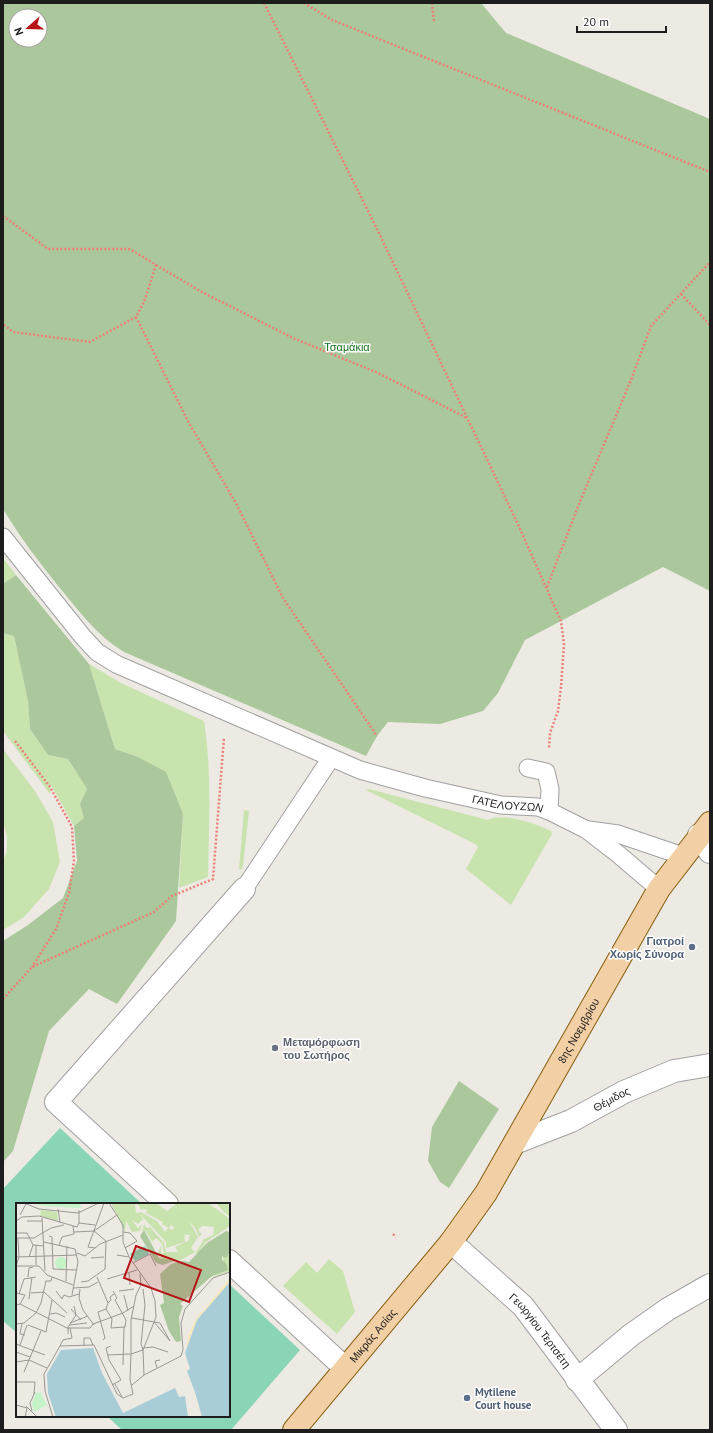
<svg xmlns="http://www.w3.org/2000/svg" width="713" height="1433" font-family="'PT Sans',sans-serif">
<rect width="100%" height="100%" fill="#edeae4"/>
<!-- grass -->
<path fill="#c9e3ae" d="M 3,558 L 16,575 L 3,584 Z
M 3,633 L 14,636 L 28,701 L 30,729 L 48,755 L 68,759 L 87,789 L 80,804 L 84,818 L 74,826 L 51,785 L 50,794 L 3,731 Z
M 89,664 L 121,683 L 204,721 C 212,773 209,824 208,877 L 179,888 L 183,814 L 136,756 L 115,749 Z
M 3,749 L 35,791 L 53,822 L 60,862 L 49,889 L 24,917 L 3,930 L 3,861 L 7,851 L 7,836 L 3,822 Z
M 369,789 L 488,820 C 503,812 537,824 551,831 L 552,834 L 511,905 L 466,869 L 478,847 L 475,844 L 366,790 Z
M 244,810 L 249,811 L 243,866 L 241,870 L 239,869 Z
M 329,1259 L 343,1271 L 355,1312 L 337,1334 L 283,1286 L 306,1262 L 317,1273 Z"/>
<!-- forest -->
<path fill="#aac89c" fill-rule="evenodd" d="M 3,3 L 481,3 L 506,33 L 710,119 L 710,591 L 663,567 L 525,640 L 498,693 L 483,711 L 440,724 L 388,722 L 377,736 L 366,756 L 124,652 C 97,636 79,611 59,587 C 39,562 20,537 3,509 ZM 16,16 L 40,16 L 40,40 L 16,40 Z
M 16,575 L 89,664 L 115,749 L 136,756 L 166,772 L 183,814 L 176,921 L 117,1004 L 89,989 L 49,1031 L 13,1151 L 3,1162 L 3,941 L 28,925 L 63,898 L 77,861 L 74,826 L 84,818 L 80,804 L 87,789 L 68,759 L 48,755 L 30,729 L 28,701 L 14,636 L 3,633 L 3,584 Z
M 459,1081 L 499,1109 L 449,1188 L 440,1182 L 428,1161 L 432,1127 Z"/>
<!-- pitch -->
<path fill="#89d5b6" d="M 60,1128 L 142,1204 L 17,1204 L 17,1333 L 3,1321 L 3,1189 Z
M 229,1284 L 300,1350 L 231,1430 L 122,1430 L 107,1416 L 229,1416 Z"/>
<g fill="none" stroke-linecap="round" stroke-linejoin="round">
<!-- lane casing -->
<g stroke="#a1a1a1" stroke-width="19">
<g id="lane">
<path id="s1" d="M 3,537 L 83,637 L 97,652 L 116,664 L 360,770 L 425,788 L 501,805 L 538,807 L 549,811 L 587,830 L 618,854 L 659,889"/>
<path d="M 528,768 L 546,772 L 550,789 L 549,811"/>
<path d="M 589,830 L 618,834 L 683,856"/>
<path d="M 244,889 L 331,758"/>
</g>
</g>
<!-- street casing -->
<g stroke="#a1a1a1" stroke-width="24">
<g id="street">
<path d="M 699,835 L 710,852"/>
<path id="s2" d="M 517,1142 L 571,1121 L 624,1092 L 674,1071 L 710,1065"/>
<path d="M 167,1204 L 56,1102 L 244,889"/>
<path id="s3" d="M 451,1242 L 523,1306 L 616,1430"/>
<path d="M 229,1261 L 345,1368"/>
<path d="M 577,1380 L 631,1335 L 668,1309 L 710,1285"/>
</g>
</g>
<!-- primary casing -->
<g stroke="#875e0f" stroke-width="24">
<g id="primary">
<path id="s4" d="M 294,1430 L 451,1242 L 486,1193 L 659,889 L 710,823"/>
</g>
</g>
<!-- path -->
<path stroke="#eb8176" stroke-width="2.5" stroke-dasharray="2 2" stroke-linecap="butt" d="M 264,3 L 376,227 L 516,520 L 561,621 L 564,644 L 561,687 L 558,711 L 550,733 L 549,748
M 304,3 L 332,20 L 710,172
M 432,3 L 434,22
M 3,216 L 48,249 L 130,249 L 156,265 L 144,302 L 136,317 L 90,342 L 13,332 L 3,324
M 156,265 L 200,291 L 295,339 L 376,372 L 467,418
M 681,294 L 710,325
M 136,317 L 189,423 L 237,505 L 283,598 L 377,736
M 547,587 L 579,504 L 631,380 L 651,326 L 710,262
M 15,741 L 50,787 L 72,827 L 74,861 L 69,893 L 56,929 L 32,967
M 3,999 L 32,967 L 154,912 L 172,896 L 213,879 L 224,737
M 393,1234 L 396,1237"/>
<!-- lane -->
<use href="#lane" stroke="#fff" stroke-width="17"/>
<!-- street -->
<use href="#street" stroke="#fff" stroke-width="22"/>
<!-- primary -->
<use href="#primary" stroke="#f2cfa4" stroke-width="22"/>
</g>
<!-- markers -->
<g fill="#5c6f8a" stroke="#fff" stroke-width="1.5">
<circle cx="692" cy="947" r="4"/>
<circle cx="467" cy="1398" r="4"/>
</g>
<circle fill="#6b7280" stroke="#fff" stroke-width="1.5" cx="275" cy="1048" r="4"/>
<g text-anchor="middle" stroke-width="3" stroke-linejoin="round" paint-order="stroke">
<!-- park labels -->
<g font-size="11" fill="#16701c" stroke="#fff">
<text x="347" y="351">Τσαμάκια</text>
</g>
<!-- street labels -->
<g font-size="11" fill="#1d1d1d" stroke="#fff">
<text dy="4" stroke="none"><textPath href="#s1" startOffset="589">ΓΑΤΕΛΟΥΖΩΝ</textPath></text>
<text dy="4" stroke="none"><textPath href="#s4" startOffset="492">8ης Νοεμβρίου</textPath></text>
<text dy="4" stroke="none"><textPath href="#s2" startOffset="104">Θέμιδος</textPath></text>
<text dy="4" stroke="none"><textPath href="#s3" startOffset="126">Γεωργίου Τερτσέτη</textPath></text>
<text dy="4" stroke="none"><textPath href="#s4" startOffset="123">Μικράς Ασίας</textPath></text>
</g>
<!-- service labels -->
<g font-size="11" font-weight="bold" fill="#4e5e75" stroke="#fff" text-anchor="end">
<text x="684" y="945">Γιατροί<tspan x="684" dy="13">Χωρίς Σύνορα</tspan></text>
<text x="475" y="1396" text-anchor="start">Mytilene<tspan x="475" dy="13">Court house</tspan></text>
</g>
<!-- worship labels -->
<g font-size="11" font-weight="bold" fill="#5b616d" stroke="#fff" text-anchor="start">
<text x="283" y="1046">Μεταμόρφωση<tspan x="283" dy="13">του Σωτήρος</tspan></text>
</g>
</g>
<!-- overview -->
<g transform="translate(16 1203)">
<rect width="214" height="214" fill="#edeae4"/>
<path d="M 95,0 L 115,0 L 115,2 L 119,0 L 120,10 L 125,9 L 141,18 L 149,29 L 152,25 L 170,33 L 168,34 L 169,39 L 150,45 L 150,39 L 123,10 L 127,16 L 122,21 L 116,17 L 122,25 L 126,21 L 124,28 L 116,29 L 110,18 L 109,29 ZM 140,0 L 151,8 L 157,3 L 168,9 L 158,3 L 160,0 L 192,0 L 214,16 L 214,23 L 190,39 L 182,50 L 179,51 L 188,36 L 197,32 L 198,24 L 186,23 L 182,27 L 186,31 L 183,34 L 179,25 L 173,18 L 182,34 L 175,45 L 179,49 L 165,57 L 148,58 L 142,50 L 145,42 L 145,50 L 148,50 L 146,41 L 140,35 L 136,39 L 129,27 L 126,28 L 128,21 L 131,25 L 134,24 L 148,40 L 150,49 L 162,49 L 159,44 L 172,38 L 174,32 L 163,31 L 157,28 L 158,24 L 155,22 L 153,25 L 146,21 L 147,19 L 130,10 L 131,7 L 129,6 L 125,7 L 122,1 ZM 200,0 L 212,0 L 214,14 L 207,8 ZM 25,7 L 41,9 L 42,18 L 24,13 ZM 214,49 L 214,68 L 194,75 L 205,69 L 208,59 L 206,53 Z" fill="#c9e3ae"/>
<path d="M 128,27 L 143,55 L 158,58 L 147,62 L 140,60 L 124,33 ZM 210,28 L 214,29 L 214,49 L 210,55 L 206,53 L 206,57 L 210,60 L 212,67 L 196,73 L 164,101 L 167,103 L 163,114 L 165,138 L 160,139 L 153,128 L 144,102 L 148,100 L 144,71 L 155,61 L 166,58 L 173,59 L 191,40 Z" fill="#aac89c"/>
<path d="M 214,75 L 212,81 L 181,117 L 174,134 L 172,148 L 170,148 L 173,131 L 180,116 Z" fill="#f7e9b7"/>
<path d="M 15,0 L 64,1 L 65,5 L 27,3 ZM39 60a6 6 0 1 1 12 0a6 6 0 1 1-12 0ZM 28,189 L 25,190 L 26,193 L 31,202 L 18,209 L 16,200 L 20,190 Z" fill="#c4f3c7"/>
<path d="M 129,43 L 133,51 L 119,58 L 114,51 Z" fill="#89d5b6"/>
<path d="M 214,79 L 214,214 L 185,214 L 171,168 L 174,166 L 169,150 L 181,117 ZM 77,145 L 86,170 L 107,210 L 159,185 L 163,194 L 169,193 L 172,214 L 40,214 L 32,190 L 31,171 L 45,147 Z" fill="#a8cdd7"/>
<path d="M 170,166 L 179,189 L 186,214 L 183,214 Z" fill="#edeae4"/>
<path fill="none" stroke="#a8cdd7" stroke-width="2" d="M 142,193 L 154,214M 154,213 L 167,194M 158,214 L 165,198M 162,214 L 166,196"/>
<path fill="none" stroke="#9a9894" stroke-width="1" d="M 8,0 L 23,6 L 62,10 L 83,0M 93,0 L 107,22 L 107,39 L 113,54 L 135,85 L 139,98 L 140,114 L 127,147 L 128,172 L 116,182M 42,6 L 44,20M 4,12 L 10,1M 26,15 L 29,68M 0,18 L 6,14 L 23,13 L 61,24 L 63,20 L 63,7M 11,18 L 26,18M 63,20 L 79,22M 58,29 L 78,28 L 101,12M 107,29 L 114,30 L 121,38 L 109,45M 0,30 L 11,30 L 17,42M 33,33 L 36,34 L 37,66 L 60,67M 0,35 L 18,35 L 35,25 L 48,22M 28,39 L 59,46 L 62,59 L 56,92M 20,42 L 20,62M 43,42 L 46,34 L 58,31 L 57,23M 79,45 L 72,44 L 88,0M 61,50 L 69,53 L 84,41 L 107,32M 101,52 L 113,54M 0,54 L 61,52M 13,54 L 17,42 L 28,43M 75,55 L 88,54M 117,60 L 134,51 L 140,63M 0,63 L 23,63 L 31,72 L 57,82M 0,63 L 3,54 L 2,35M 113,70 L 114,82M 12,74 L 13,65 L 17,64M 81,74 L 92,100 L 90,106 L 96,116 L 95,125 L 109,124 L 110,117 L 99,97 L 101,95 L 97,88M 91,76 L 121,67M 50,78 L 51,43M 65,79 L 72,78 L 89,66 L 90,38 L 78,28M 57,85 L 73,84 L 82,79M 64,86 L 63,95 L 67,107 L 78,122M 127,86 L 129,102 L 125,141 L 127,147M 40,88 L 46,96 L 48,92 L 53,94 L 63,91M 103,88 L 118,86M 0,90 L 9,92 L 4,101M 15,90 L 28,89 L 51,110M 3,91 L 8,76 L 20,74M 108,92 L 112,108M 13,96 L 16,74M 92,100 L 95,97 L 94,94 L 98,91M 0,102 L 4,101 L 51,125 L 74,125 L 77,121 L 107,110 L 118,103M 55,106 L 65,117M 34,111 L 40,110 L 49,114M 116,115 L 144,120 L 154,138 L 138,119M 6,120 L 4,131 L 9,132M 54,120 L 72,113M 0,121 L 8,120 L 20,110 L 25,100 L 30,78 L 35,78 L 36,74M 12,122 L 30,129 L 36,97M 53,122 L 71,120M 52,131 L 52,124 L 60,112 L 58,103M 87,137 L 89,135 L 82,109 L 90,106M 0,141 L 29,152M 4,142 L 11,122M 44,143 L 47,137 L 56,135 L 54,125M 68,143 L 68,135 L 74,135 L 77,142M 95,143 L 90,145 L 93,157 L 105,177 L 96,182M 127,145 L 137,144 L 152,149M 0,149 L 14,154M 92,152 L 115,151 L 115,117 L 120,92 L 125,82 L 124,71M 0,159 L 13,157 L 31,165M 107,162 L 108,124M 141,165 L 139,158 L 144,157M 8,169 L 25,128M 128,172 L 165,153 L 167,147 L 165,120 L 169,106 L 197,75 L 214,69M 0,179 L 19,179 L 18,191M 99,181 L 106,194M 0,202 L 11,205 L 9,214M 10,203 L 21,214M 16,208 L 14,200 L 19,189M 37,214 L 29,188 L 28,171 L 44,143 L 78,142 L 101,191 L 107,195 L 117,191 L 114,176 L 115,151 L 127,147"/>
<path fill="#b61416" fill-opacity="0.15" stroke="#b61416" stroke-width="2" d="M 120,43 L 185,67 L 173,99 L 108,75 Z"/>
<rect width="214" height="214" fill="none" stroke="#1d1d1d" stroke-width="2"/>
</g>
<!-- border -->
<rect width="713" height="1433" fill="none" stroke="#1d1d1d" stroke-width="8"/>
<!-- north arrow -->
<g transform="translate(28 28) rotate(250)"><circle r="19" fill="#ffffff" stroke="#a5a5a5"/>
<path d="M0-3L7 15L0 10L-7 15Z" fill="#b61416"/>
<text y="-6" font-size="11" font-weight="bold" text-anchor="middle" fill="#1d1d1d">N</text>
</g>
<!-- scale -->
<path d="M577 26v6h89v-6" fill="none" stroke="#1d1d1d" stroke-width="2"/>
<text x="583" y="26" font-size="12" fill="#1d1d1d" stroke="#ffffff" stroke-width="3" paint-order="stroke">20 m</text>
</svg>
